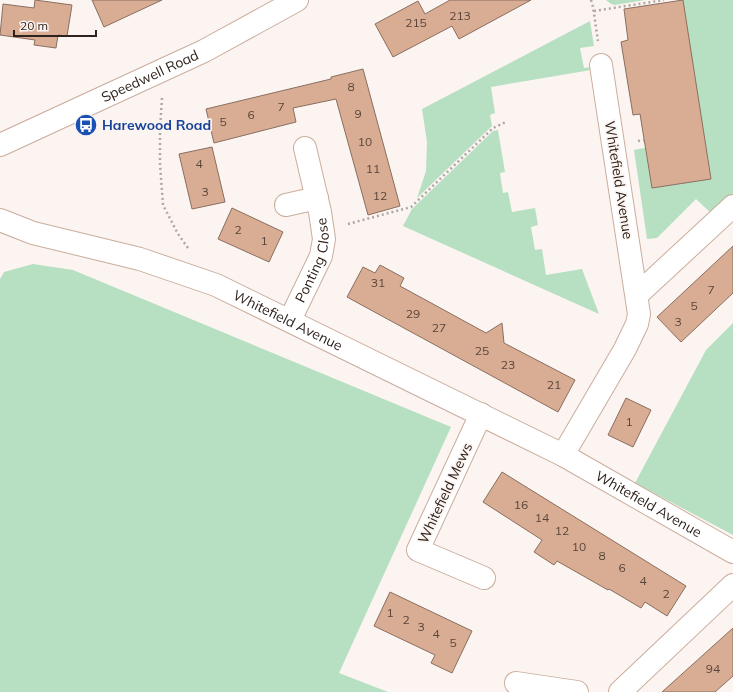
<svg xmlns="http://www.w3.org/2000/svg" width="733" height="692" font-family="Mulish,sans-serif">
<rect width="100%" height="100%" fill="#fbf4f1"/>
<!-- green -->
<path fill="#b7e0c2" d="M 606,0 L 645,0 L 615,5 L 611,4 Z
M 683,0 L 733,0 L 733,196 L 713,215 L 696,199 L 657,238 L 647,239 L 634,150 L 645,148 L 652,188 L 711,179 Z
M 590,21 L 594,46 L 580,48 L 584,68 L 598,66 L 591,70 L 491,87 L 495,113 L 490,115 L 492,126 L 417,198 L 426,171 L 427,142 L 422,109 Z
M 498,130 L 505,172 L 500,173 L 503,193 L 508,192 L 512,212 L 535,208 L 538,225 L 531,227 L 535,250 L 542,249 L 546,275 L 582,269 L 599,314 L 403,226 L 412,209 L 493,131 Z
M 33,264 L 73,270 L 451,427 L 339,673 L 388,692 L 0,692 L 0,279 L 4,272 Z
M 733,323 L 733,535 L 635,483 L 706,350 Z"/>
<!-- building -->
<path fill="#d9ad94" stroke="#8a6e5f" d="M 35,0 L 72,5 L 67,36 L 58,35 L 56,48 L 34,45 L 35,40 L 0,35 L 3,4 L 34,8 Z
M 92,0 L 162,0 L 104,27 Z
M 450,0 L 531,0 L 459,39 L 452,26 L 393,57 L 375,24 L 418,1 L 425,14 Z
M 683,0 L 711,179 L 652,188 L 640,114 L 633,115 L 621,42 L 628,40 L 624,9 Z
M 363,69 L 400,206 L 368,215 L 336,99 L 293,108 L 296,122 L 214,143 L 206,109 L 331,79 L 331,77 Z
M 212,147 L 225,202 L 192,209 L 179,154 Z
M 232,208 L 283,232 L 269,262 L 218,239 Z
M 733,246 L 733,293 L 681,342 L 657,317 Z
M 380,265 L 404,278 L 400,286 L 486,333 L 502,323 L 504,343 L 575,380 L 558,412 L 347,297 L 363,267 L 375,273 Z
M 626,398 L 651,410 L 633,447 L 608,435 Z
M 502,472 L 686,586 L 667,616 L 645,602 L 641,608 L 609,589 L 608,590 L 557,561 L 554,565 L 534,552 L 542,540 L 483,502 Z
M 390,592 L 472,631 L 452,673 L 431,663 L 435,655 L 374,626 Z
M 733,628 L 733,676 L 715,692 L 662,692 Z"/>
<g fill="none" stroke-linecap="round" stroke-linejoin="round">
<!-- minor casing -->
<g stroke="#cbad9c" stroke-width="24">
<g id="minor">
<path d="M 286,205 L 317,198"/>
<path id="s1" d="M 0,220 L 33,233 L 140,259 L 216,285 L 563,455 L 733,552"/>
<path d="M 637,295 L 733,206"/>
<path id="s2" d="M 290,320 L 321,256 L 324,239 L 320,212 L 305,148"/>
<path d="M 481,414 L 418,550 L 484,578"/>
<path d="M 563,455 L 625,349 L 637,324 L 639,314 L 601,65"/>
<path d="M 516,683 L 577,692"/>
<path d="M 620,692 L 733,585"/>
</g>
</g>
<!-- tertiary casing -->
<g stroke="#cbad9c" stroke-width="24">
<g id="tertiary">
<path id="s3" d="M 0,145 L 204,51 L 297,0"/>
</g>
</g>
<!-- path -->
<path stroke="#afa7a2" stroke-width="2.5" stroke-dasharray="2 3" stroke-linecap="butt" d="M 591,0 L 593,7 L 598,41
M 594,11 L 664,0
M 162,98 L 160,129 L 160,164 L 163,205 L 178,234 L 188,248
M 638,141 L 644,140
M 348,224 L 411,207 L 493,128 L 506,122"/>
<!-- minor -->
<use href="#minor" stroke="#fff" stroke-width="22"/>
<!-- tertiary -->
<use href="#tertiary" stroke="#fff" stroke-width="22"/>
</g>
<!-- icons -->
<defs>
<g id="bus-disc" transform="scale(1.15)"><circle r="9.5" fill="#1a4fb4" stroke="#fbf4f1"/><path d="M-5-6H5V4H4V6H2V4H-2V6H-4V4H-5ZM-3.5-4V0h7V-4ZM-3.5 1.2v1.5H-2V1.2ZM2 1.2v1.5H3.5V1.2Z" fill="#fff"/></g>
</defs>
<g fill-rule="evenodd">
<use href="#bus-disc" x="86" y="125"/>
</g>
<g text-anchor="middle" stroke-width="3.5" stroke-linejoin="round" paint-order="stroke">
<!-- number labels -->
<g font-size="12" fill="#59453a">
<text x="460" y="20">213</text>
<text x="416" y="27">215</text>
<text x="351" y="91">8</text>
<text x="281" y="111">7</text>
<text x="358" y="118">9</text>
<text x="251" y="119">6</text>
<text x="223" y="126">5</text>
<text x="365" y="146">10</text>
<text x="199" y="168">4</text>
<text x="373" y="173">11</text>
<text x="205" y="196">3</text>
<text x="380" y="200">12</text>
<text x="238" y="234">2</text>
<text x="264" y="245">1</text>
<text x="378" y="287">31</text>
<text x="711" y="294">7</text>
<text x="694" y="310">5</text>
<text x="413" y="318">29</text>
<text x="678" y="326">3</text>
<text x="439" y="332">27</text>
<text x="482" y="355">25</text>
<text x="508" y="369">23</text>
<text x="554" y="389">21</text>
<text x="629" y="426">1</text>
<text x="521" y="509">16</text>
<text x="542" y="522">14</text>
<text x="562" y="535">12</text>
<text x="579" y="551">10</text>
<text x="602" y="560">8</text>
<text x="622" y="572">6</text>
<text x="643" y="585">4</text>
<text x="666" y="598">2</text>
<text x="390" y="617">1</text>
<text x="406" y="624">2</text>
<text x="421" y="631">3</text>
<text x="436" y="638">4</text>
<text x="453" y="647">5</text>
<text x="713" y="673">94</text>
</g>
<!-- street labels -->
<g font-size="14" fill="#2e221c" stroke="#fbf4f1">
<text dy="5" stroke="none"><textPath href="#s3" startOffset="165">Speedwell Road</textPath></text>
<text transform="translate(619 180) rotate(81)" y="5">Whitefield Avenue</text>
<text dy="5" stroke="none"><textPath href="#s2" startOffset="65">Ponting Close</textPath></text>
<text dy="5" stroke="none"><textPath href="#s1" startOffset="306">Whitefield Avenue</textPath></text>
<text transform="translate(445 493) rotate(-65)" y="5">Whitefield Mews</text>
<text dy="5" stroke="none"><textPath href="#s1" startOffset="711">Whitefield Avenue</textPath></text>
</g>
<!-- transit labels -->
<g font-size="14" font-weight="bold" fill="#164399" stroke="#fbf4f1" text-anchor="start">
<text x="102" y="130">Harewood Road</text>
</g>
</g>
<!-- scale -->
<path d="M14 30v6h82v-6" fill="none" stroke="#2e221c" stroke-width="2"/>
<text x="20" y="30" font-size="12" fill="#2e221c" stroke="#fbf4f1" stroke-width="3" paint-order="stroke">20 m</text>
</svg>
